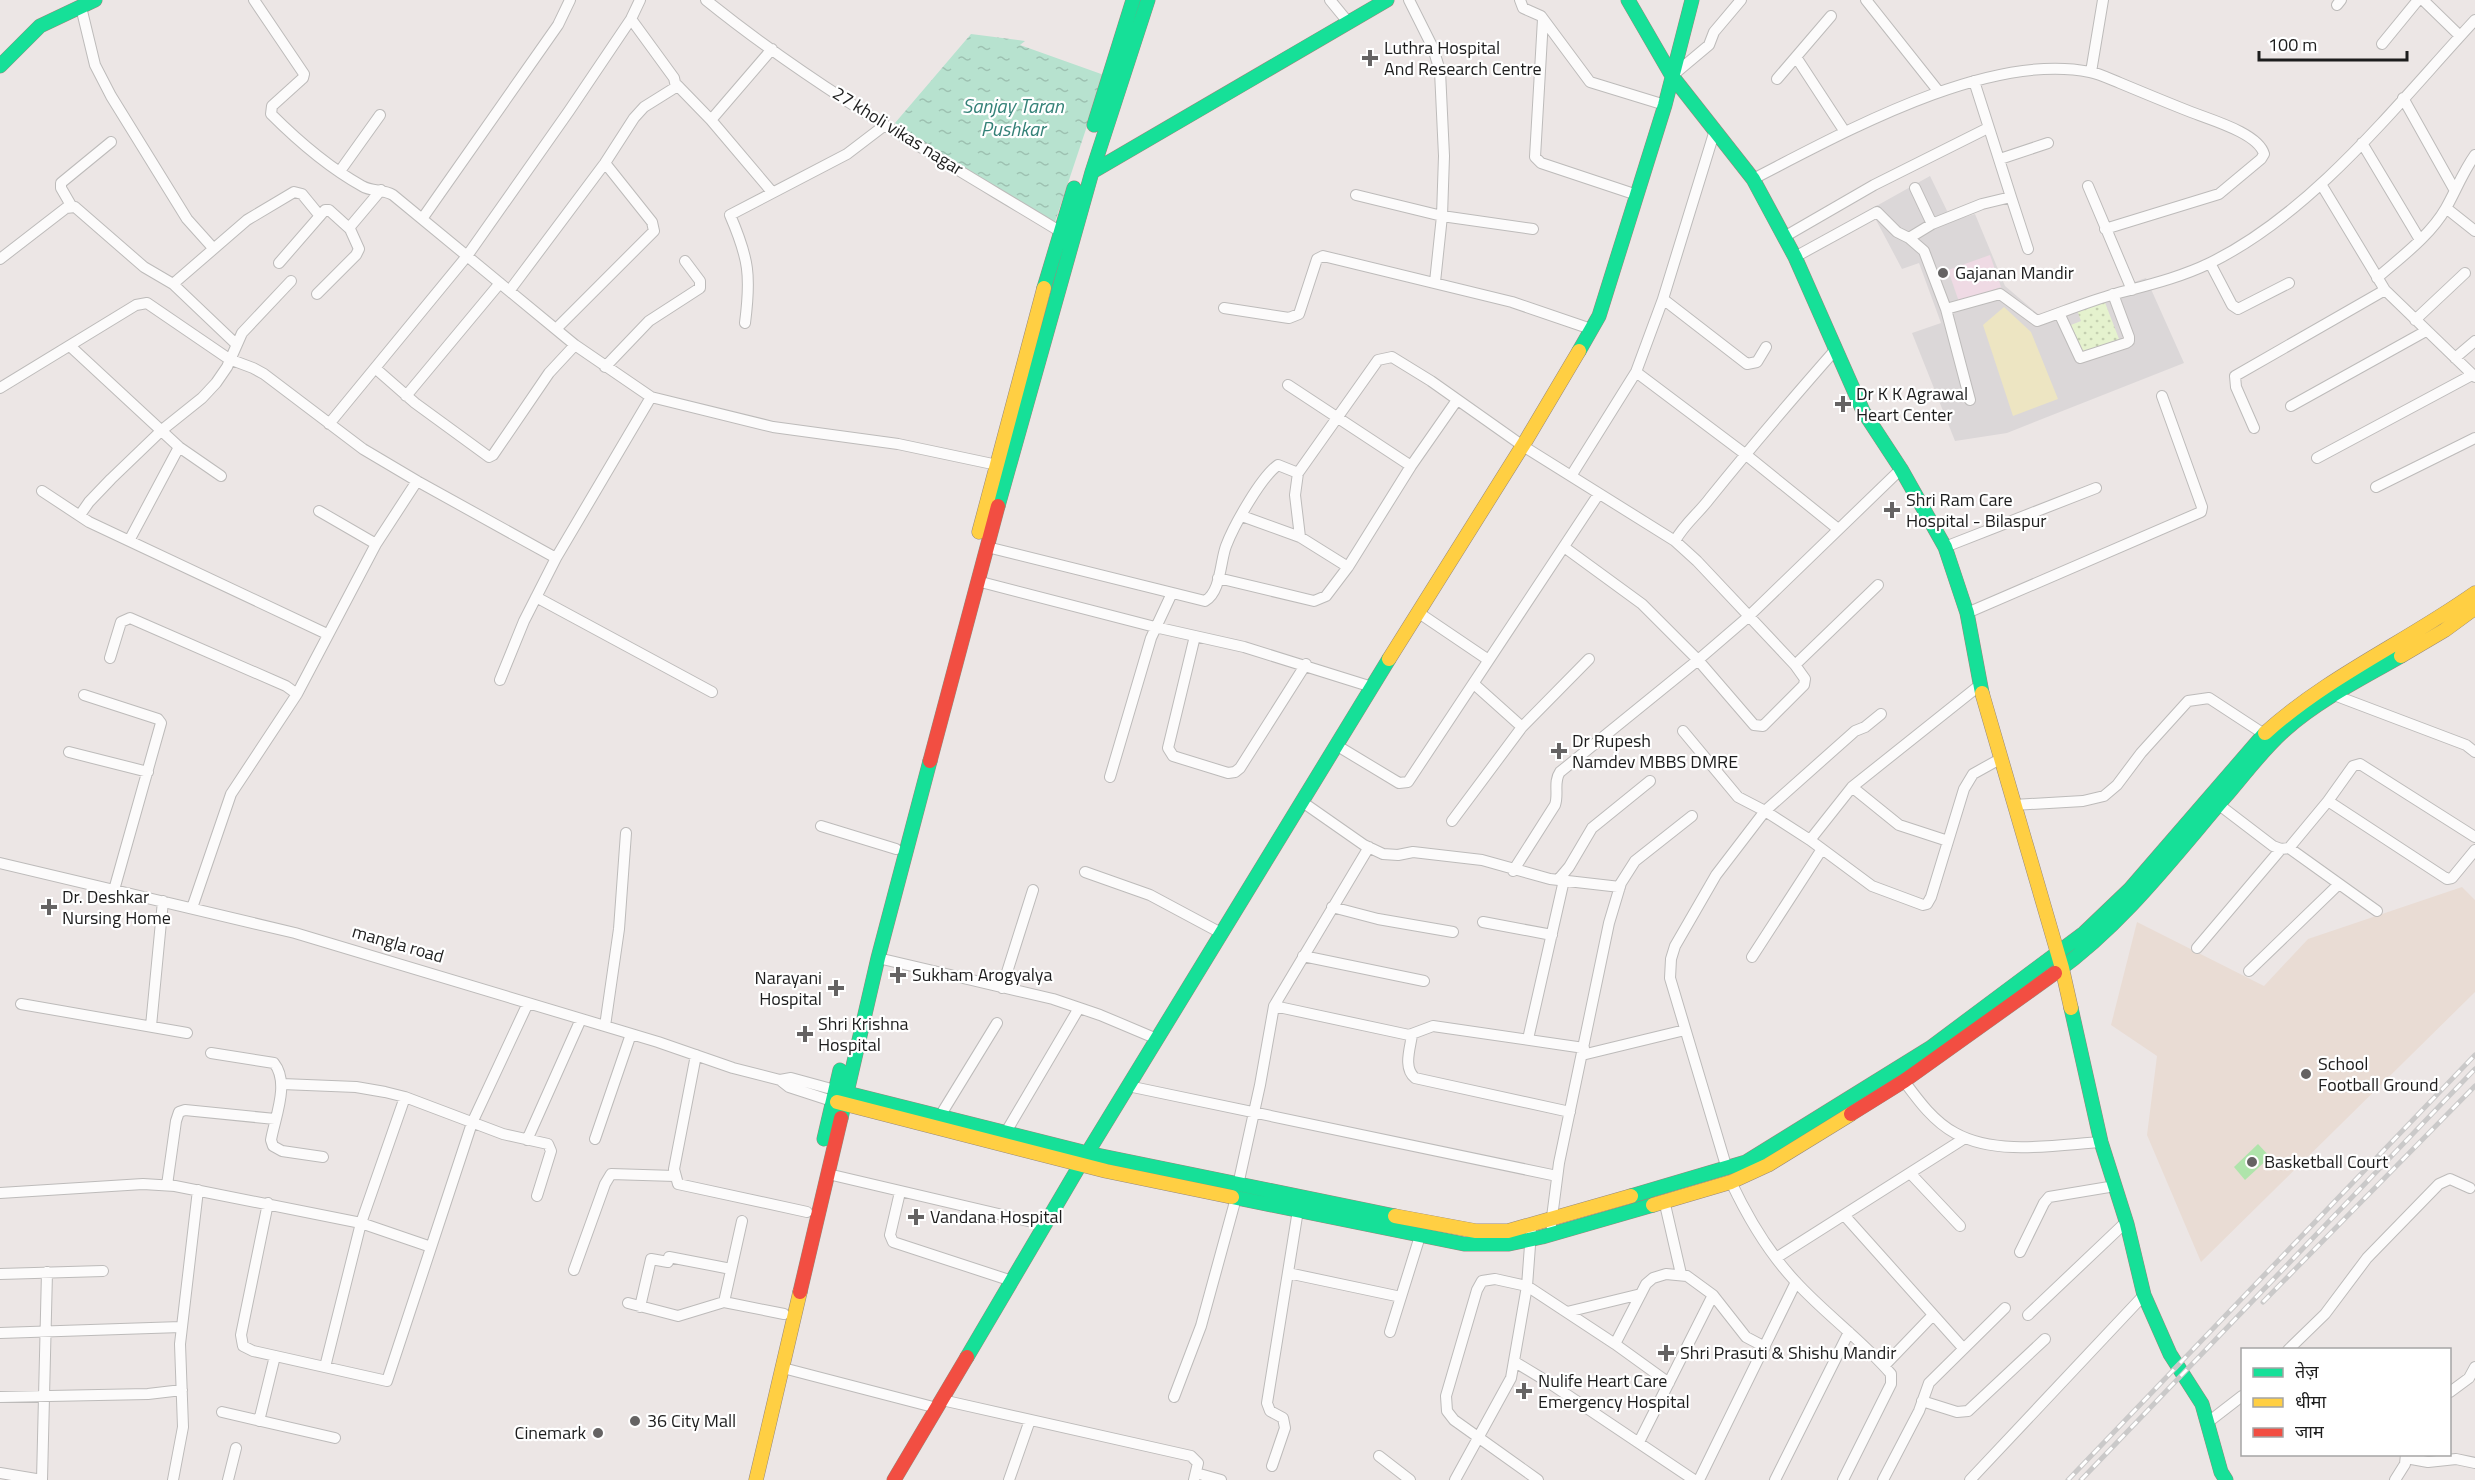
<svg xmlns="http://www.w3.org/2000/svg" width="2475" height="1480" font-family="'Titillium Web','Noto Sans Devanagari',sans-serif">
<defs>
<pattern id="park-dots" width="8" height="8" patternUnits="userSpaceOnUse" patternTransform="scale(1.5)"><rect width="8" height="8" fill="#e5f2ce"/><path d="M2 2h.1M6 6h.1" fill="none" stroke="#c4cfb0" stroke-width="1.8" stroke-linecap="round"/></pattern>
<pattern id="water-ripples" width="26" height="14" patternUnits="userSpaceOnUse" patternTransform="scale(1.5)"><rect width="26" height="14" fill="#b7e2cf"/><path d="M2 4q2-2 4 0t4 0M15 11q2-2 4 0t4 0" fill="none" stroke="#9dc1b1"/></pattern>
</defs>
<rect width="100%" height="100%" fill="#ece6e5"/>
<!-- residential -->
<path fill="#dbd7d8" d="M 1930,176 L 1952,221 L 1975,214 L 2005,286 L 2039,315 L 2146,278 L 2184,363 L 2007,433 L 1955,441 L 1912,333 L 1941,323 L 1919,263 L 1902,269 L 1875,218 L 1803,247 Z"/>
<!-- commercial -->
<path fill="#efdae4" d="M 1990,255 L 2001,287 L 1959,302 L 1948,270 Z"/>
<!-- education -->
<path fill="#e9dcd4" d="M 2462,887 L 2475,900 L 2475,992 L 2201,1262 L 2147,1135 L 2157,1056 L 2111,1025 L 2137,922 L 2264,986 L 2308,939 Z"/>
<!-- grass -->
<path fill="#ede5c2" d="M 2004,307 L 2031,332 L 2058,399 L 2013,416 L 1983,325 Z"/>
<!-- park -->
<path fill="url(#park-dots)" d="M 2104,300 L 2119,339 L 2081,353 L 2071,325 L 2081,321 L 2077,310 Z"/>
<!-- pitch -->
<path fill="#afe4ab" d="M 2258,1144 L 2270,1157 L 2245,1180 L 2234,1167 Z"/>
<!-- water -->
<path fill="url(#water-ripples)" d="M 971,34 L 1025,41 L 1020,45 L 1104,75 L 1053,228 L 895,123 Z"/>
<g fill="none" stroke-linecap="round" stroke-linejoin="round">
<!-- street casing -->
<g stroke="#bdbbba" stroke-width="12">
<path id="street" d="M 254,0 L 304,74 L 303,78 L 272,106 L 271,114 C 298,141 328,167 362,186 C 372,192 383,189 393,195 L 575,345 L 651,397 L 773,427 L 898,444 L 1002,466
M 706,0 C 816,89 941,159 1061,232
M 1330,0 L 1348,22
M 1409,0 L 1433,48 L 1440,71 L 1444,156 L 1442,216 L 1435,282
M 1520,0 L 1523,8 L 1541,16 L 1590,82 L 1665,105
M 1866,0 L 1939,92
M 2423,0 L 2460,36
M 2337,5 L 2341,0
M 81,7 L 95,65 L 111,96 L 187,219 L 213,248
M 1543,19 L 1535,157 L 1541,163 L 1637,195
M 2382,44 L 2418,0
M 1796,57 L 1845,132
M 2091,72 L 2103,0
M 1672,76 L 1709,45 L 1714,32 L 1741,0
M 1777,79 L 1831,16
M 1974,81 L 2011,197
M 677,85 L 711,120 L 772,192
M 2403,98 L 2454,189
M 711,120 L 772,49
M 2362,143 L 2420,240
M 2000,159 L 2048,143
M 340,171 L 380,115
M 1753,179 C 1843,133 1988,51 2090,72 C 2100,74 2110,79 2120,83 C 2144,93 2168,103 2191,112 C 2211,120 2258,133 2264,154 L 2261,159 L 2219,194 L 2105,229
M 2321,184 L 2385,290 L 2475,377
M 2088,186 L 2132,290
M 1356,195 L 1442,216 L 1533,229
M 72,207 L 61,188 L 61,183 L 111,142
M 2446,208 L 2475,231
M 422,219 L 558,25 L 570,0
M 1932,224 L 1982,204 L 2011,197 L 2028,249
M 349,228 L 381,190
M 1784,237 L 1874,185 L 1988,128
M 1909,238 L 1924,251 L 1946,309 L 1970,400
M 1795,257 L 1877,212 L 1897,232 L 1909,238 L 1932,224 L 1915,188
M 0,259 L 66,208 L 75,207 L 144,267 L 173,284 L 236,344
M 279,263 L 325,210 L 329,210 L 350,229 L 359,249 L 356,255 L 317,294
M 2210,263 L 2232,305 L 2238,309 L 2289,283
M 2377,278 C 2401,257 2430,236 2446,208 C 2456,190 2463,172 2475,155
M 173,284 L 247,220 L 294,192 L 302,194 L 320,216
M 510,290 L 605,163 L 634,118 L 644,107 L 676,87 L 674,78 L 631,19
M 1663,299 L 1747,364 L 1757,362 L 1766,347
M 1224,308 L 1289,318 L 1299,314 L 1317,259 L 1323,256 L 1512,302 L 1591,329
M 1946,309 L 2000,294 L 2037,321 C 2063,312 2089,301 2115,294 C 2148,285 2179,278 2210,263 C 2314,212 2397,104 2475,20
M 2059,313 L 2080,358 L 2126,343 L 2129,341 L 2129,337 L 2113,294
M 2415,320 L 2465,273
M 745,323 C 751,276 749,259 730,215 L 847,154 L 885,125
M 556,329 L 654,231 L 652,222 L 605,163
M 70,346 L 179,447 L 221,476
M 2455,358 L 2475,341
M 605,367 L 649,321 L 700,288 L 700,281 L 685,261
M 375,368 L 415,403 L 489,457 L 493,455 L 549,373 L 575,345
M 1636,372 L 1745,454 L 1838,529
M 1288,385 L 1411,466
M 0,388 L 136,305 L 147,303 L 229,359 L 253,368 L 264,374 L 363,449 L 417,481 L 556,558
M 406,396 L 500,283
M 2291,406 L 2426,331
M 329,424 L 467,256 L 569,111 L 631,19 L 640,0
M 2254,428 L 2236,387 L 2235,376 L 2385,290
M 2317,458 L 2472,375
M 1571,476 L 1636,372 L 1663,299 L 1715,130
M 2376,487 L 2475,438
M 42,491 L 89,522 L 327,634
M 319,511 L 376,544
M 80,515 L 89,502 L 111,479 L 162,430 L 202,398 L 216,383 L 227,367 L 242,333 L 291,281
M 1242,516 L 1300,537 L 1348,567
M 1300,537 L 1295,495 L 1298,473 L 1378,360 L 1392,357 L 1431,381 L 1523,446 L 1675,541 L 1697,561 L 1795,665 L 1805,679 L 1804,685 L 1763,726 L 1754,725 L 1698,660 L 1642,604 L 1564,547
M 130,539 L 179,447
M 1675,541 C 1684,524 1699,513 1710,498 C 1751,447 1793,398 1836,349
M 987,547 L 1205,601 C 1221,592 1220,562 1226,546 C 1234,525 1261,477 1278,465 L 1298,473
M 1945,547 L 2096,488
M 1218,578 L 1314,601 L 1326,596 L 1348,567 L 1411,466 L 1457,400
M 977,581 L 1155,627 L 1244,647 L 1372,687
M 536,597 L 712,692
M 1419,613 L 1487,659
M 1967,613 L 2201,512 L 2202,507 L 2162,396
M 1195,636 L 1168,748 L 1173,756 L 1228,773 L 1235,772 L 1240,768 L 1306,664
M 110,658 L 121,622 L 130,618 L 286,686 L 297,694
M 1795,665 L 1878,585
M 500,680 L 524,621 L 556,558 L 651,397
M 1474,684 L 1522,727
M 84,695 L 158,719 L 161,723 L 114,890
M 2334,695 L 2466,745 L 2475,752
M 1683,731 L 1738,797 L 1765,811 L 1810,840 L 1872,886 L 1923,905 L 1927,904 L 1931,897 L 1964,789 L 1973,774 L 2000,759
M 1336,745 L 1399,783 L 1408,782 L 1598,495
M 69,752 L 148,772
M 1110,777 L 1151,638 L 1172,593
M 1852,787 L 1899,825 L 1948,841
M 1301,801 L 1364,845 L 1383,854 L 1398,855 L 1413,852 L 1482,860 L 1550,879 L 1620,887
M 2328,801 L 2447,879 L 2452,878 L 2475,850
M 2218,804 L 2273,846 L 2281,849 L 2289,848 L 2328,801 L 2353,766 L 2360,764 L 2475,837
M 2014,805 L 2083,801 L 2104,796 L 2117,785 L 2141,753 L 2188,701 L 2209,698 L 2264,734
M 1452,821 L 1522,727 L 1589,659
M 821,826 L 896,849
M 1810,840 L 1852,787 L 1980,685
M 2289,848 L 2377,911
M 0,863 L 295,933 L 658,1042 L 733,1068 L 780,1080 L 789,1087 L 832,1101
M 1513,871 L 1555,805 C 1559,794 1553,782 1560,772 L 1698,660 L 1748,617 L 1901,469
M 1085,872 L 1150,895 L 1221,933
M 1558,880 L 1569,867 L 1592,828 L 1650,781
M 1332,907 L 1378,919 L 1453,932
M 192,908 L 231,794 L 297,694 L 376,544 L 417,481
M 1483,922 L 1552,935
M 2197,948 L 2281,849
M 1303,956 L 1424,981
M 1752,957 L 1822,849
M 878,958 L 1053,999 L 1100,1015 L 1157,1039
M 2249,971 L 2339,884
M 1002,988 L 1033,890
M 21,1004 L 187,1033
M 1274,1006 L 1409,1035 L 1433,1026 L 1584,1048
M 151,1026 L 163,901
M 605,1026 L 619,929 L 626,833
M 1412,1035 C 1410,1049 1403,1068 1415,1078 L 1570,1112
M 1528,1039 L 1564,880
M 211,1053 L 274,1063 C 290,1083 275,1117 271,1140 L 273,1146 L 282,1151 L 323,1157
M 696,1055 L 674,1169 L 678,1184 L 807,1212
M 1582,1055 L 1685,1030
M 780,1080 L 791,1078 L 835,1090
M 1904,1081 C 1918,1100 1933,1121 1955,1133 C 1996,1156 2056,1145 2101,1142
M 282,1084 L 356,1087 L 385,1092 L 405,1097 L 503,1134 L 548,1144 L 551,1151 L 537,1196
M 1128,1086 L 1557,1176
M 940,1116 L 997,1023
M 1006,1132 L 1079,1008
M 595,1139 L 631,1034
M 527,1140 L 581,1019
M 1727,1169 L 1670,978 L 1671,959 L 1675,946 L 1716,875 L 1765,811 L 1855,731 L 1865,727 L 1881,714
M 1910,1173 L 1960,1226
M 828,1174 L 1045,1225
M 1731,1182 C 1748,1218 1768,1252 1795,1281 C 1825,1314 1862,1340 1891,1374 L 1891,1384 L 1843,1480
M 167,1185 L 176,1121 L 179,1112 L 185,1110 L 275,1119
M 1238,1185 L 1260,1085 L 1274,1006 L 1369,847
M 900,1192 L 890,1235 L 893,1242 L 1012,1281
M 0,1193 L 143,1184 L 175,1186 L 361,1223 L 431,1247
M 1664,1200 L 1681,1274
M 268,1203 L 241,1335 L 243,1346 L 253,1351 L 387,1381 L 472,1123 L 528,1003
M 1844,1215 L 1963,1348
M 1551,1225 L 1559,1163 L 1609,923 L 1621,883 L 1635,861 L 1692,816
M 2020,1252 L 2044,1203 L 2049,1197 L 2115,1186
M 1776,1258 L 1965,1138
M 574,1270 L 605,1184 L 611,1174 L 675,1176
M 1288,1273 L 1401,1297
M 0,1274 L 103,1271
M 724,1302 L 742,1221
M 628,1303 L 678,1316 L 724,1302 L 784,1314
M 640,1307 L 651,1259 L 668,1262 L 669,1257 L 731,1269
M 1567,1312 L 1641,1294
M 2028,1315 L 2126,1222
M 1390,1332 L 1420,1236
M 0,1333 L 181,1327
M 1615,1344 L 1646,1284 L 1653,1278 L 1666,1274 L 1687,1276 L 1713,1295 L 1746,1337 L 1765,1347
M 2288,1350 L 2325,1314 L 2367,1258 L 2439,1184 L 2450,1179 L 2470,1188
M 1515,1362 L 1548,1382 L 1694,1480
M 1884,1366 L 1933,1315
M 325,1367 L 361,1223 L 405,1097
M 783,1368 L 937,1408
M 2450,1392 L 2469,1378 L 2475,1367
M 0,1397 L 148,1394 L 182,1390
M 1174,1397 L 1201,1326 L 1236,1198
M 942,1400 L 1191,1456 L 1198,1463 L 1194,1480
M 1922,1401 L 1957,1412 L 1968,1411 L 2045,1339
M 222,1412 L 335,1438
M 259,1421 L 275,1356
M 2207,1423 L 2242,1396
M 1639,1442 L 1713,1295
M 1379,1456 L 1410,1480
M 2406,1458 L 2428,1462 L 2456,1459 L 2475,1463
M 1272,1466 L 1285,1428 L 1283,1418 L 1270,1411 L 1267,1403 L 1298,1210
M 0,1473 L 42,1480
M 1196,1473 L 1221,1480
M 42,1480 L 47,1272
M 173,1480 L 183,1427 L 180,1344 L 198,1190
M 228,1480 L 236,1448
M 1009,1480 L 1030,1420
M 1455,1480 L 1511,1378 L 1527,1286 L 1531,1232
M 1538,1480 L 1454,1420 L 1447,1411 L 1446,1396 L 1477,1290 L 1482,1281 L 1495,1279 L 1527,1286 L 1615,1344 L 1669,1383
M 1699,1480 L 1796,1282
M 1775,1480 L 1849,1332
M 1883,1480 L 1919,1411 L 1929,1383 L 2005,1308
M 1970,1480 L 2144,1295
M 2395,1480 L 2405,1464 L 2406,1454"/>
</g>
<!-- fast casing -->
<g stroke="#97887c" stroke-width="15">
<path id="fast" d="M 1628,0 L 1672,76 L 1753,179 L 1795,257 L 1863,411 L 1901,469 L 1945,547 L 1967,613 L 1982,693
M 0,66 L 40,26 L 95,0
M 1094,125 L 1133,0
M 1092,172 L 1387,0
M 1044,288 L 1074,188
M 1579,351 L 1599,316 L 1665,105 L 1692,0
M 998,506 L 1092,172 L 1148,0
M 2055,973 C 2122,925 2172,859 2225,797 C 2245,774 2263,749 2286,729 C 2320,699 2363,678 2401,656
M 2071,1008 L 2101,1142 L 2127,1224 L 2144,1295 L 2170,1354 L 2202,1404 L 2221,1472 L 2226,1480
M 839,1091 L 1087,1153 L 1395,1216
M 841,1118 L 878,958 L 930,761
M 824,1139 L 840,1070
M 1631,1196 L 1746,1162 L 1930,1048 L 2084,933 L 2130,889 L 2265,733
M 1232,1197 L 1464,1244 L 1509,1244 L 1542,1237 L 1653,1205
M 967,1357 L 1080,1165 L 1389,659"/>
</g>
<!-- slow casing -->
<g stroke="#97887c" stroke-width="15">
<path id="slow" d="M 979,532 L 1044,288
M 2401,656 L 2445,630 L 2475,608
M 1389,659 L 1525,442 L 1579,351
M 1982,693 L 2062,968 L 2071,1008
M 2265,733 C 2328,676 2406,642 2475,593
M 837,1102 L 1106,1171 L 1232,1197
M 1653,1205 L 1731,1182 L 1768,1165 L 1851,1114
M 1395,1216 L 1476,1231 L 1508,1231 L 1631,1196
M 756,1480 L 800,1292"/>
</g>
<!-- jam casing -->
<g stroke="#97887c" stroke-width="15">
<path id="jam" d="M 930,761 L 998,506
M 1851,1114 L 1904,1081 L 2055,973
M 800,1292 L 841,1118
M 894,1480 L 967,1357"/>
</g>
<!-- street -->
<use href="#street" stroke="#fcfbfb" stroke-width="10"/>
<!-- fast -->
<use href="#fast" stroke="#16e098" stroke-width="14"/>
<!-- slow -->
<use href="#slow" stroke="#ffcf43" stroke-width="14"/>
<!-- jam -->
<use href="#jam" stroke="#f24e42" stroke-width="14"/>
<!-- rail casing -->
<g stroke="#cac9c9" stroke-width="5">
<path id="rail" d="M 2263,1302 L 2475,1086
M 2068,1480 L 2475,1055
M 2081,1480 L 2475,1069"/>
</g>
<!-- rail -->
<use href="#rail" stroke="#fff" stroke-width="3" stroke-dasharray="9" stroke-linecap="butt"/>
</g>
<!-- markers -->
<g fill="#656363" stroke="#fff" stroke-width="2">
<path d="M1367 49h6v6h6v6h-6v6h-6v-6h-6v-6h6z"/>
<circle cx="1943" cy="273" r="6"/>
<path d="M1840 395h6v6h6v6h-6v6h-6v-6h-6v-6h6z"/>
<path d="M1889 501h6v6h6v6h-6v6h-6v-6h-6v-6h6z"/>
<path d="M1556 742h6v6h6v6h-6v6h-6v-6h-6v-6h6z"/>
<path d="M46 898h6v6h6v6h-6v6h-6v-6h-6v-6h6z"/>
<path d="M895 966h6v6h6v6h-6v6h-6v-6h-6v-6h6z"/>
<path d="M833 979h6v6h6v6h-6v6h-6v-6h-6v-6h6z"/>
<path d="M802 1025h6v6h6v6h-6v6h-6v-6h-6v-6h6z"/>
<circle cx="2306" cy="1074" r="6"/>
<circle cx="2252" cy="1162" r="6"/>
<path d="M913 1208h6v6h6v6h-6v6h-6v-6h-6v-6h6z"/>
<path d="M1663 1344h6v6h6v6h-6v6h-6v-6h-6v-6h6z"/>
<path d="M1521 1382h6v6h6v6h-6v6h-6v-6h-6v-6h6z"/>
<circle cx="635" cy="1421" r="6"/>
<circle cx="598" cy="1433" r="6"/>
</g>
<g text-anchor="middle" stroke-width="4.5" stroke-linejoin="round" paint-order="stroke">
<!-- poi labels -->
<g font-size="18" fill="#1d1d1d" stroke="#fff" text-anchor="start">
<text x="1384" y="54">Luthra Hospital<tspan x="1384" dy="21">And Research Centre</tspan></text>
<text x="1955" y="279">Gajanan Mandir</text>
<text x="1856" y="400">Dr K K Agrawal<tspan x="1856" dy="21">Heart Center</tspan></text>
<text x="1906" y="506">Shri Ram Care<tspan x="1906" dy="21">Hospital - Bilaspur</tspan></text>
<text x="1572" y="747">Dr Rupesh<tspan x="1572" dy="21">Namdev MBBS DMRE</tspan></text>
<text x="62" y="903">Dr. Deshkar<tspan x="62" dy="21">Nursing Home</tspan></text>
<text x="912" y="981">Sukham Arogyalya</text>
<text x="822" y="984" text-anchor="end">Narayani<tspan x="822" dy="21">Hospital</tspan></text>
<text x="818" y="1030">Shri Krishna<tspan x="818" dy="21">Hospital</tspan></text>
<text x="2318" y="1070">School<tspan x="2318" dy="21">Football Ground</tspan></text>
<text x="2264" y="1168">Basketball Court</text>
<text x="930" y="1223">Vandana Hospital</text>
<text x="1680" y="1359">Shri Prasuti &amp; Shishu Mandir</text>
<text x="1538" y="1387">Nulife Heart Care<tspan x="1538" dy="21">Emergency Hospital</tspan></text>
<text x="647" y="1427">36 City Mall</text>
<text x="586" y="1439" text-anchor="end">Cinemark</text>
</g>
<!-- street labels -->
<g font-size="18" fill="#1d1d1d" stroke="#fff">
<text transform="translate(898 131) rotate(32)" y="6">27 kholi vikas nagar</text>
<text transform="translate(398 944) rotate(16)" y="6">mangla road</text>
</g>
<!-- water labels -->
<g font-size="20" font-style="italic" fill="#358278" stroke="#fff">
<text x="1013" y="113">Sanjay Taran<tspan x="1013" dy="23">Pushkar</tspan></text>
</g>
</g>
<!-- legend -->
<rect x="2241" y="1348" width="210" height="108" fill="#ffffff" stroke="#a5a5a5" stroke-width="1.5"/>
<rect x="2253" y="1368" width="30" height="9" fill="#16e098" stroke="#a5a5a5" stroke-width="1.5"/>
<text x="2295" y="1378" font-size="18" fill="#1d1d1d">तेज़</text>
<rect x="2253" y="1398" width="30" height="9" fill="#ffcf43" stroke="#a5a5a5" stroke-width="1.5"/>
<text x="2295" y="1408" font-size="18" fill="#1d1d1d">धीमा</text>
<rect x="2253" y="1428" width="30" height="9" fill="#f24e42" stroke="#a5a5a5" stroke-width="1.5"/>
<text x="2295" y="1438" font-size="18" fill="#1d1d1d">जाम</text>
<!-- scale -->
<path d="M2259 51v9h148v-9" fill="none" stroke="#1d1d1d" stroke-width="3"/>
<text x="2268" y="51" font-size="18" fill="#1d1d1d" stroke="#ffffff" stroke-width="4.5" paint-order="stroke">100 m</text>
</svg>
